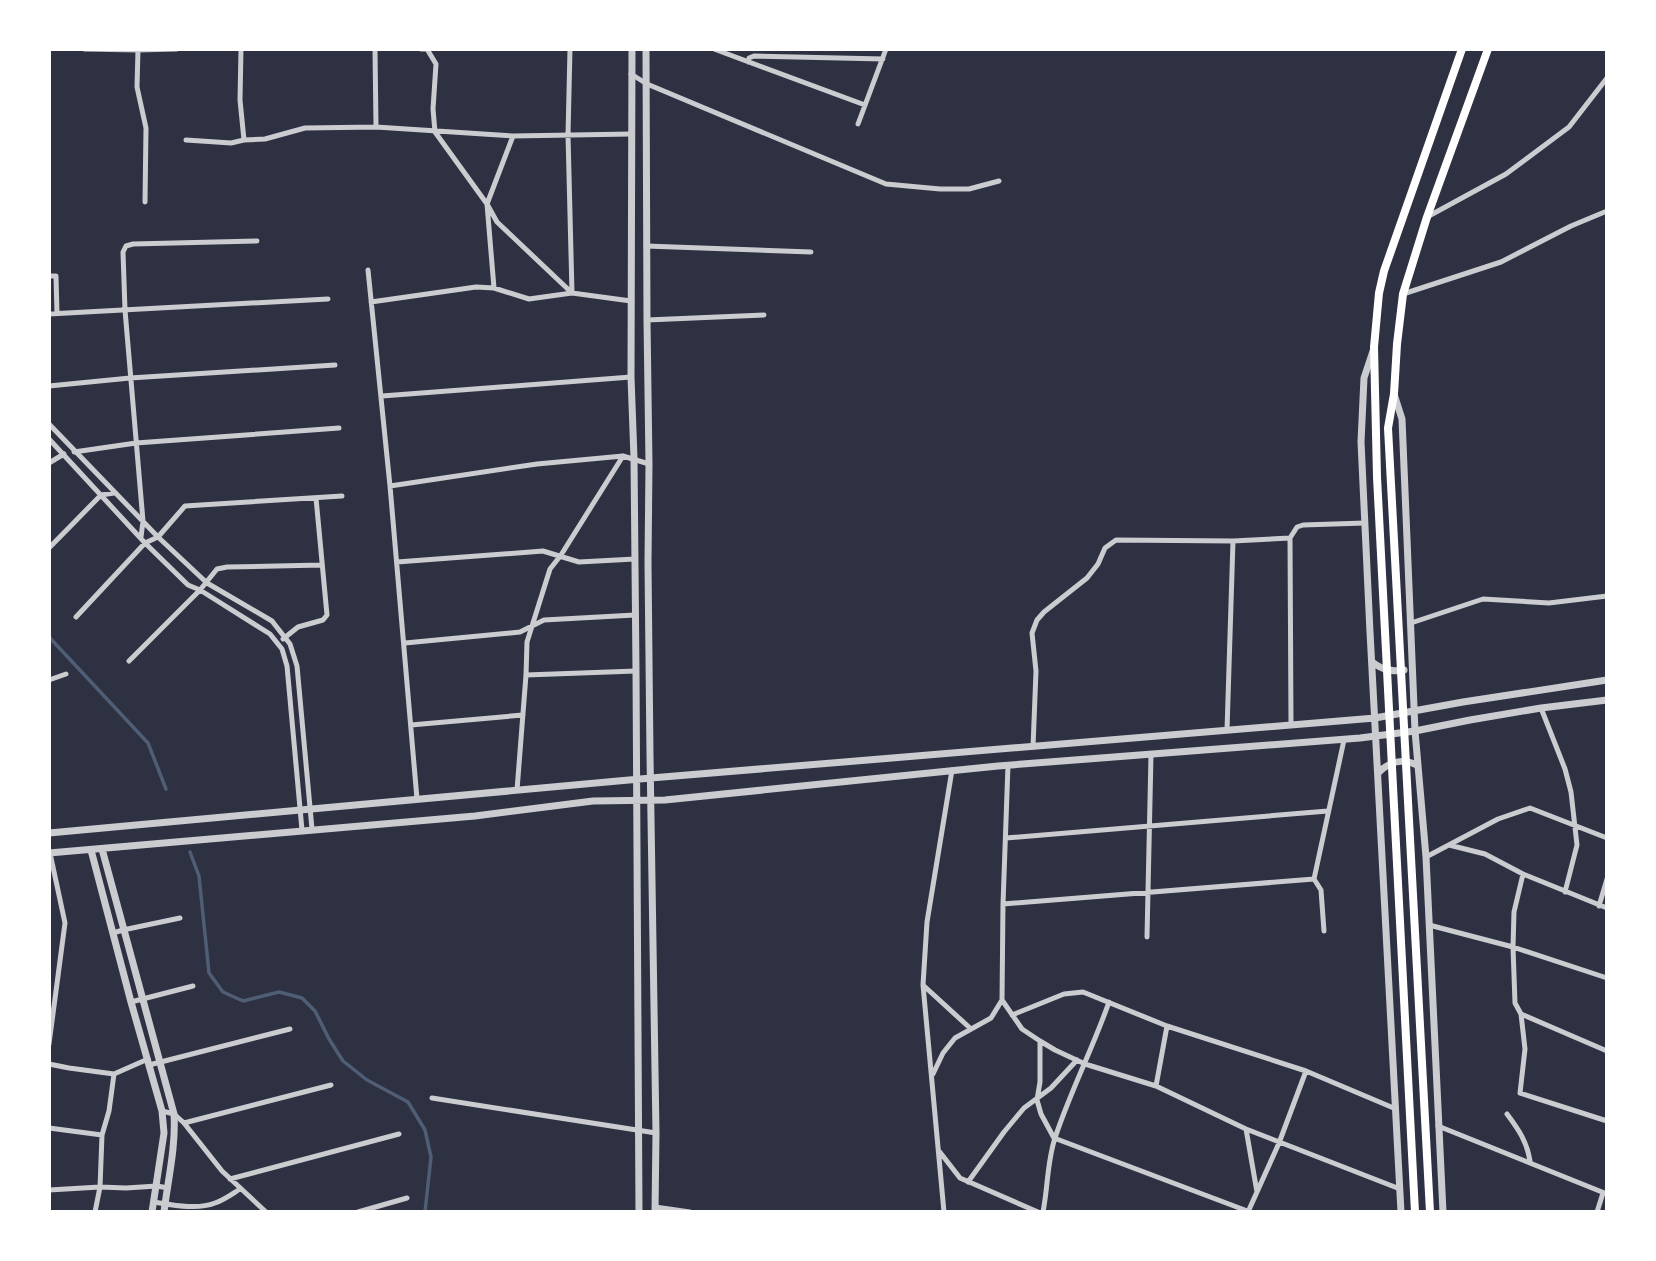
<svg xmlns="http://www.w3.org/2000/svg" width="1656" height="1261" font-family="Spectral,serif">
<rect width="100%" height="100%" fill="#2d3142"/>
<g fill="none" stroke-linecap="round" stroke-linejoin="round">
<!-- stream -->
<path stroke="#4f5d75" stroke-width="3.5" d="M 49,637 L 148,743 L 166,789
M 190,852 L 199,876 L 209,973 L 223,992 L 243,1001 L 279,992 L 302,998 L 315,1011 L 329,1039 L 343,1061 L 367,1080 L 408,1102 L 425,1130 L 431,1157 L 425,1212"/>
<!-- minor -->
<path stroke="#caccd0" stroke-width="5" d="M 84,49 L 138,50 L 177,49
M 139,49 L 138,50 L 137,87 L 146,128 L 145,202
M 375,49 L 376,127 L 513,136 L 631,134
M 421,49 L 427,49 L 436,64 L 433,109 L 435,132 L 487,204 L 497,222 L 572,293
M 570,49 L 568,135 L 572,293 L 631,301
M 714,49 L 865,105
M 748,62 L 749,58 L 754,56 L 883,59
M 631,74 L 647,84 L 886,184 L 940,189 L 969,189 L 999,181
M 858,124 L 886,49
M 186,140 L 231,143 L 244,140 L 240,100 L 241,49
M 244,140 L 265,139 L 305,128 L 376,127
M 1427,217 L 1506,174 L 1569,127 L 1607,78
M 646,246 L 811,252
M 368,270 L 390,486 L 417,799
M 49,276 L 56,276 L 57,314
M 494,288 L 487,204 L 513,136
M 1403,294 L 1501,262 L 1571,226 L 1607,211
M 371,302 L 476,287 L 494,288 L 529,299 L 572,293
M 49,314 L 328,299
M 647,320 L 764,315
M 49,386 L 130,378 L 335,365
M 382,396 L 631,377
M 49,424 L 158,537 L 207,583 L 272,621 L 290,644 L 297,666 L 312,829
M 49,439 L 145,543 L 188,585 L 200,590 L 270,634 L 282,649 L 287,666 L 302,830
M 74,452 L 136,443 L 339,428
M 49,463 L 64,454
M 390,486 L 537,464 L 623,456 L 649,464
M 141,537 L 143,521 L 125,310 L 123,252 L 126,246 L 133,244 L 257,241
M 1290,538 L 1291,724
M 49,548 L 101,495 L 114,493
M 397,562 L 543,551 L 579,562 L 635,559
M 76,617 L 145,543 L 158,537 L 185,506 L 342,496
M 1411,623 L 1483,599 L 1549,603 L 1607,596
M 283,639 L 298,627 L 323,620 L 327,615 L 316,498
M 405,643 L 520,632 L 544,620 L 635,615
M 129,661 L 200,590 L 217,569 L 227,567 L 322,565
M 526,675 L 636,671
M 49,680 L 66,674
M 1541,708 L 1565,769 L 1571,792 L 1577,845 L 1565,892
M 411,725 L 523,715
M 1227,730 L 1233,541
M 1033,747 L 1036,671 L 1032,633 L 1037,620 L 1044,612 L 1087,578 L 1098,564 L 1105,548 L 1116,540 L 1233,541 L 1290,538 L 1297,527 L 1303,525 L 1365,523
M 517,790 L 526,675 L 527,642 L 550,569 L 561,555 L 623,456
M 1006,838 L 1328,811
M 1449,845 L 1485,854 L 1523,874 L 1607,908
M 1426,857 L 1498,819 L 1530,808 L 1607,838
M 1523,874 L 1514,912 L 1513,947 L 1515,1003 L 1521,1014 L 1525,1049 L 1520,1093 L 1607,1121
M 1003,904 L 1314,879
M 1599,906 L 1607,879
M 1429,925 L 1513,947 L 1607,978
M 1324,931 L 1321,890 L 1314,879 L 1344,740
M 113,933 L 123,930 L 180,918
M 1147,937 L 1151,755
M 924,986 L 971,1029
M 1002,1000 L 1022,1029 L 1040,1041 L 1040,1082 L 1037,1100 L 1041,1114 L 1054,1138 L 1250,1212
M 131,1002 L 193,986
M 1521,1014 L 1607,1051
M 1012,1015 L 1064,994 L 1083,992 L 1167,1026 L 1306,1071 L 1396,1109
M 1040,1041 L 1055,1050 L 1085,1064 L 1156,1086 L 1246,1129 L 1400,1189
M 49,1044 L 65,923 L 50,853
M 49,1064 L 69,1068 L 114,1074 L 109,1111 L 102,1135 L 100,1187 L 95,1212
M 149,1065 L 290,1029
M 114,1074 L 148,1059
M 933,1074 L 943,1053 L 955,1038 L 991,1018 L 1002,1000 L 1003,904 L 1008,765
M 1156,1086 L 1167,1026
M 432,1098 L 656,1133
M 162,1111 L 174,1114 L 184,1123 L 222,1171 L 266,1212
M 1507,1114 C 1519,1130 1527,1142 1530,1161
M 184,1123 L 331,1085
M 1438,1126 L 1607,1194
M 49,1128 L 102,1135
M 1246,1129 L 1257,1192
M 939,1151 L 960,1178 L 1038,1212
M 230,1179 L 399,1134
M 968,1182 L 1004,1132 L 1024,1108 L 1051,1088 L 1077,1060
M 49,1190 L 100,1187 L 126,1188 L 157,1186 L 168,1188
M 154,1202 C 173,1205 197,1210 215,1203 C 224,1200 232,1194 240,1189
M 655,1207 L 690,1212
M 358,1212 L 407,1198
M 944,1212 L 923,985 L 927,922 L 952,770
M 1043,1212 C 1048,1187 1047,1162 1055,1138 C 1070,1092 1093,1048 1109,1002
M 1248,1212 L 1279,1143 L 1306,1071
M 1597,1212 L 1603,1193"/>
<!-- tertiary -->
<path stroke="#caccd0" stroke-width="7" d="M 632,49 L 631,377 L 634,458 L 636,671 L 639,1212
M 646,49 L 647,320 L 649,464 L 648,563 L 650,755 L 656,1133 L 655,1212
M 1373,351 L 1364,378 L 1361,442 L 1370,632 L 1401,1212
M 1394,394 L 1402,419 L 1415,731 L 1426,857 L 1443,1212
M 1372,662 C 1383,670 1390,672 1404,670
M 1378,773 C 1390,761 1402,758 1417,765
M 49,833 L 651,778 L 1375,718 L 1463,702 L 1607,680
M 102,849 L 174,1114 C 176,1147 168,1179 164,1212
M 91,850 L 131,1002 L 162,1111 L 164,1133 L 152,1212
M 49,853 L 475,816 L 593,801 L 665,800 L 998,766 L 1360,738 L 1415,731 L 1470,720 L 1541,708 L 1607,700"/>
<!-- secondary -->
<path stroke="#fff" stroke-width="8" d="M 1415,1212 L 1377,477 L 1374,347 L 1379,293 L 1384,271 L 1462,49
M 1430,1212 L 1388,428 L 1394,394 L 1397,344 L 1403,294 L 1427,217 L 1488,49"/>
</g>
<!-- border -->
<rect width="1656" height="1261" fill="none" stroke="#ffffff" stroke-width="102"/>
</svg>
